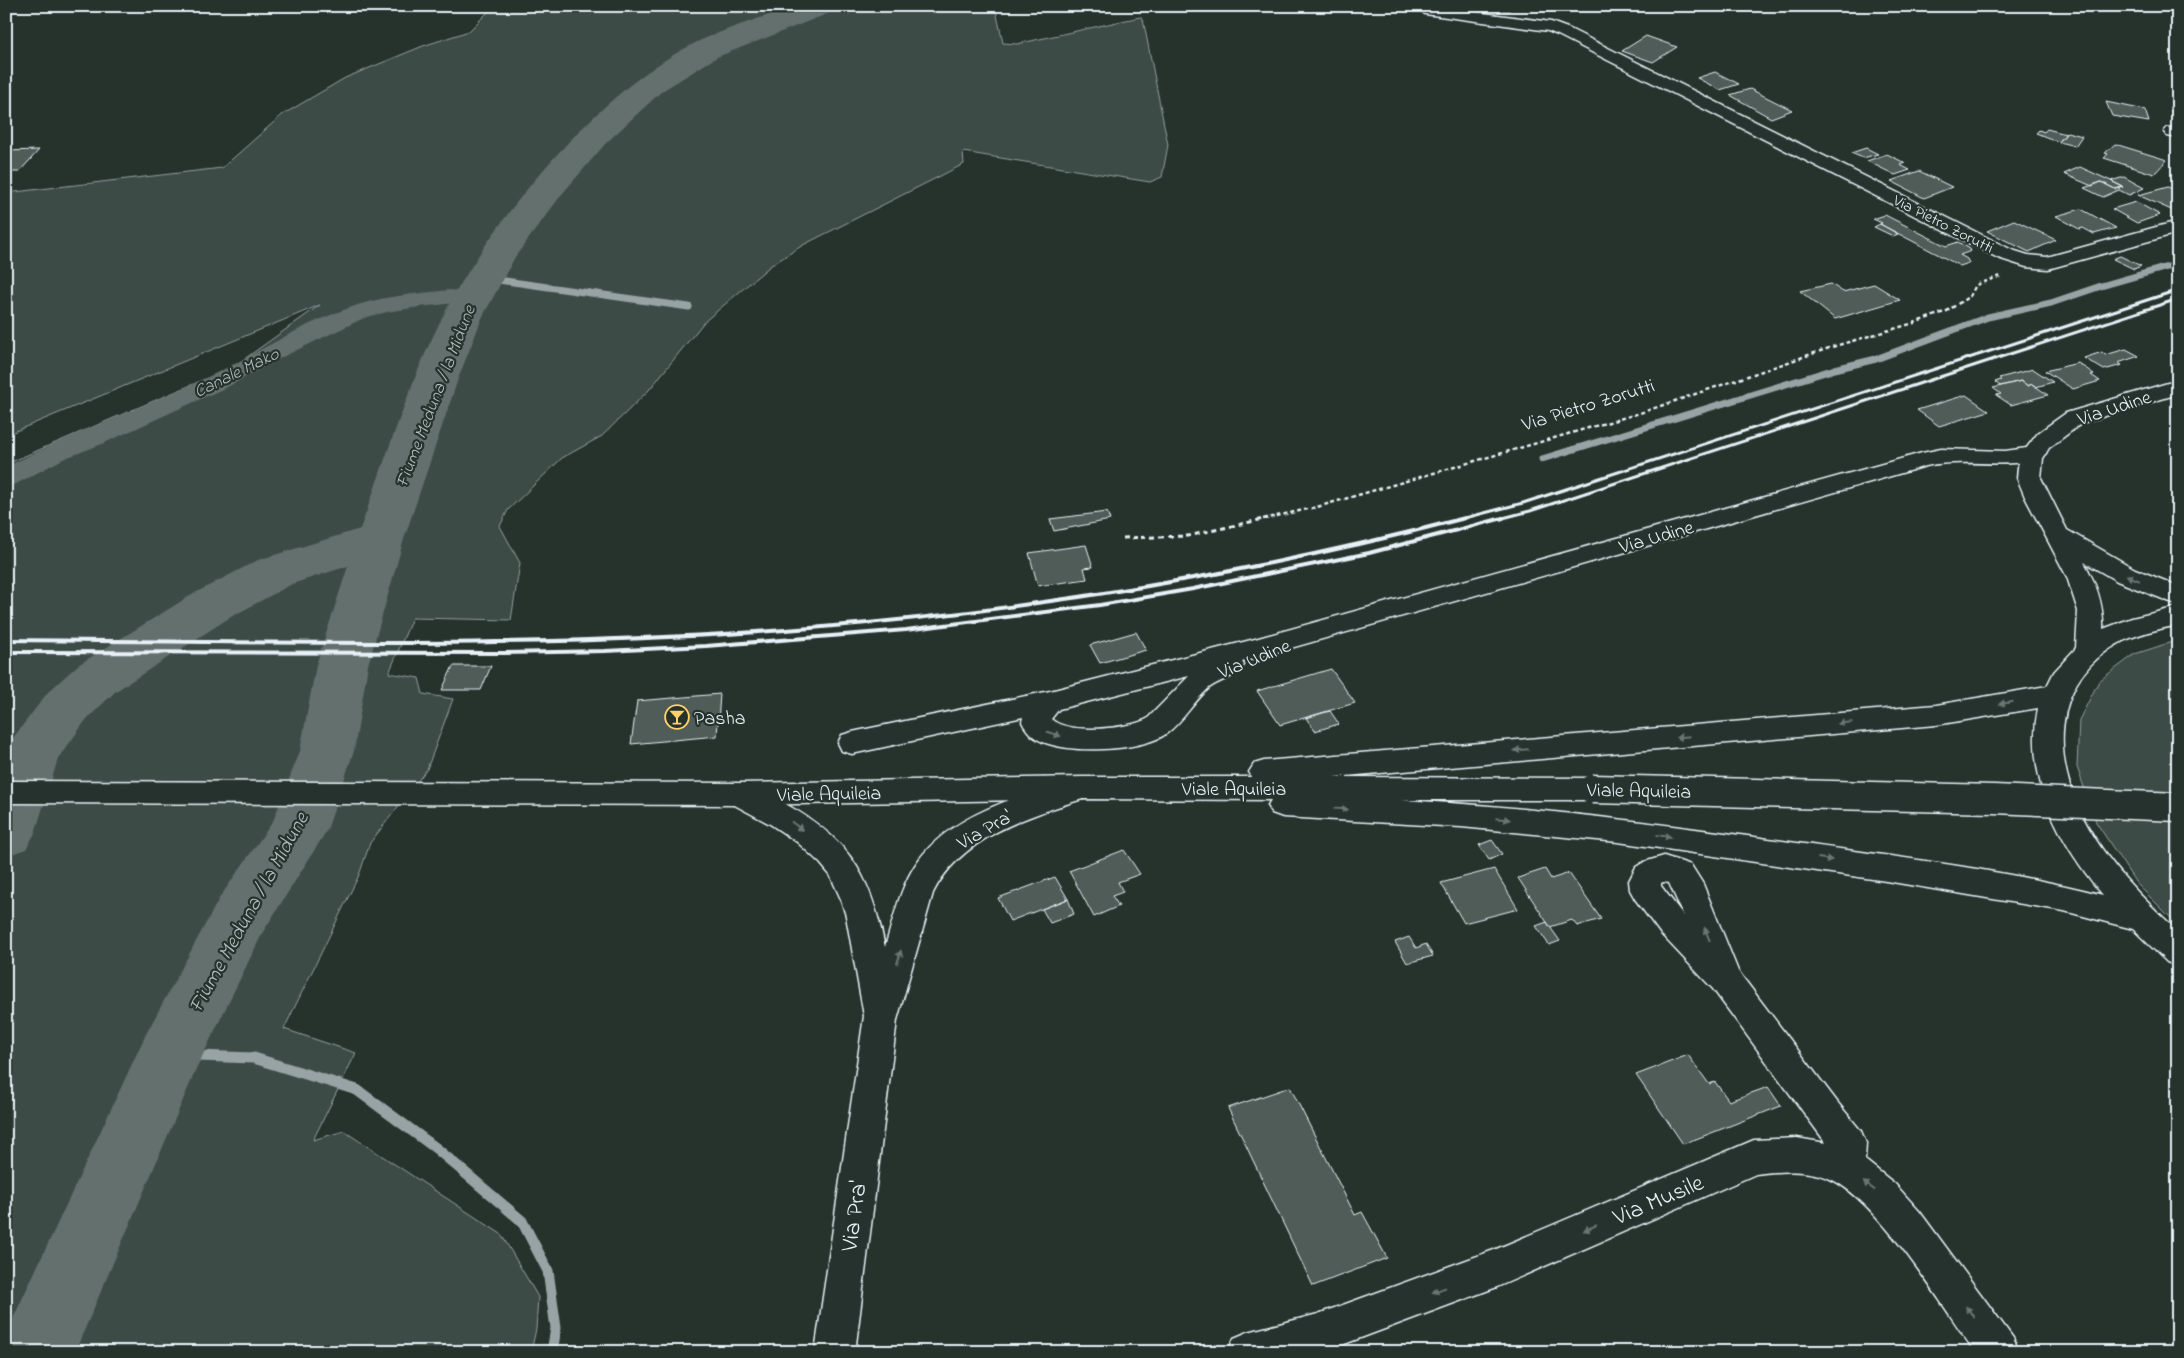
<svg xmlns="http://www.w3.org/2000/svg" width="2184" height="1358" font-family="'Indie Flower',sans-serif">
<rect width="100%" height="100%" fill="#26332d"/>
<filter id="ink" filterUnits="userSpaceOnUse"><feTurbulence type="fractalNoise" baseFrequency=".02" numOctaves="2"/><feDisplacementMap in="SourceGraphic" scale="10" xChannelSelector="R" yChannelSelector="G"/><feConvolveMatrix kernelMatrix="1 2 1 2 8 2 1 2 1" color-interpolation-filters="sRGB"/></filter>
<g filter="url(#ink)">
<!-- green -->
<path fill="#3e4b47" stroke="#939ea0" d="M 494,6 L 995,6 L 1003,43 L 1017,44 L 1140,17 L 1143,19 L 1168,145 L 1162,177 L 1150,182 L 963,152 L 964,164 L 803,245 L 770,266 L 704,322 L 649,390 L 602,436 L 562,458 L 508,510 L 500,526 L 520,563 L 511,620 L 412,618 L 389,673 L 419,678 L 423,694 L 453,699 L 427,769 L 370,843 L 359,875 L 284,1029 L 356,1053 L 313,1140 L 344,1131 L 501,1234 L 538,1297 L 536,1329 L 531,1352 L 6,1352 L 6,464 L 233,367 L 320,305 L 6,435 L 6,193 L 222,168 L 282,115 L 345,78 L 423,46 L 469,31 Z
M 2178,640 L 2178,925 L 2136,883 L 2096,822 L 2077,767 L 2079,720 L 2099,681 L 2135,654 Z"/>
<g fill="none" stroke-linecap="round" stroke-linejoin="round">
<!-- stream-far1 -->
<path stroke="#98a3a5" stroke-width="7" d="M 484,278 L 689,307
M 1542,459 L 1835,369 L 1876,359 L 1988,317 L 2051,303 L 2101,286 L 2178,264"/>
<!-- stream -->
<path stroke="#98a3a5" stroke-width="11" d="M 169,1055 L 254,1058 L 357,1090 L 437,1149 L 522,1221 L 548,1271 L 556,1328 L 552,1352"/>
<!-- canal -->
<path fill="#636f6d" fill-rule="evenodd" d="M 449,290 L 481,293 L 485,298 L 481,303 C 469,306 458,303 446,304 C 419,307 390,310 364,318 L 274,361 L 229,386 L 102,444 L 63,459 L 16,484 L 6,486 L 6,467 C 72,433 143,408 210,376 C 256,354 300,325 349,308 C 380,296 416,294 449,290 Z"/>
<!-- river -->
<path fill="#636f6d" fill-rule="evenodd" d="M 794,6 L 836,6 L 832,12 L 717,57 L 662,91 L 606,143 L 562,194 L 515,257 L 482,318 L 458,379 L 404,539 L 368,665 L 354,751 L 327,830 L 263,932 L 198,1065 L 75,1352 L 6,1352 L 6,1335 L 10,1325 L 146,1034 L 220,897 L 273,821 L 300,751 L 316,665 L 348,566 L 292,584 L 229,618 L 116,691 L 86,720 L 58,759 L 35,833 L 26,849 L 6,856 L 6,750 L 13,738 L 48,692 L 78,665 L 193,594 L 258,560 L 360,529 C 386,460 409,382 442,318 C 491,221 597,91 695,43 C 727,28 762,18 794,6 Z"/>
</g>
<!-- building -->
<path fill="#505c59" stroke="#e8f1f8" d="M 1463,6 L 1511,6 L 1509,11 Z
M 1646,36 L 1677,47 L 1653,62 L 1622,51 Z
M 1715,72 L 1739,84 L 1720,90 L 1697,78 Z
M 1750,89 L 1792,110 L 1771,118 L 1730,95 Z
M 2106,102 L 2145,110 L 2149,122 L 2112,116 Z
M 2047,129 L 2066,134 L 2059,142 L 2036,133 L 2039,130 L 2044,132 Z
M 2067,132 L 2082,136 L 2075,146 L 2059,142 Z
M 2115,144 L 2167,160 L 2154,174 L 2104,158 L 2108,154 L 2105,153 Z
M 1866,148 L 1878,154 L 1863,158 L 1851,153 Z
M 39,150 L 19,172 L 6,172 L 6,151 Z
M 1887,154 L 1905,163 L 1900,165 L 1910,170 L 1895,175 L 1867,161 Z
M 2080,167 L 2111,181 L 2123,187 L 2115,189 L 2101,182 L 2092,186 L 2064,174 Z
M 1919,171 L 1952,187 L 1924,198 L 1891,181 Z
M 2124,177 L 2144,188 L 2129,195 L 2119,190 L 2103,197 L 2084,188 L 2101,182 L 2115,189 L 2123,187 L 2111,181 Z
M 2168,187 L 2178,192 L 2178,213 L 2138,195 Z
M 2136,202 L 2160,215 L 2137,223 L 2112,209 Z
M 2081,209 L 2116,228 L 2094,234 L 2083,228 L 2079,229 L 2056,216 Z
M 1885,215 L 1946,246 L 1958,242 L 1970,249 L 1971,251 L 1960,255 L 1967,259 L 1969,263 L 1960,266 L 1880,224 L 1882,223 L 1873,219 Z
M 2014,220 L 2056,240 L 2029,252 L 1987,231 Z
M 1880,224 L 1898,234 L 1893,236 L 1874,227 Z
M 2120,256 L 2141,266 L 2134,269 L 2113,259 Z
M 1831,284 L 1843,292 L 1874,284 L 1900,300 L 1835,319 L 1800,291 Z
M 2126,349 L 2139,356 L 2118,363 L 2122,365 L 2104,370 L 2084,358 L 2102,352 L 2105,355 Z
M 2078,363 L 2094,374 L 2091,375 L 2100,381 L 2073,389 L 2045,371 Z
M 2033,369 L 2053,382 L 2036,387 L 2032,384 L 2028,386 L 2021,381 L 2000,386 L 1995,382 L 2001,380 L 1999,378 Z
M 2021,381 L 2028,386 L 2032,384 L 2048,395 L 2011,405 L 1996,395 L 2001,394 L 1993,388 Z
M 1966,395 L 1989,411 L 1939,426 L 1917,410 Z
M 1107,512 L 1110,520 L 1054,531 L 1050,519 Z
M 1086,545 L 1093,567 L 1084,568 L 1087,579 L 1038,586 L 1029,553 Z
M 1136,632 L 1146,650 L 1100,663 L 1090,645 Z
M 453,666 L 491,666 L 481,690 L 442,690 Z
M 1331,669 L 1355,703 L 1280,725 L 1257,691 Z
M 720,694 L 717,736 L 631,744 L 637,701 Z
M 1330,711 L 1339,724 L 1315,731 L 1306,718 Z
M 1492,840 L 1502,854 L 1489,860 L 1479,845 Z
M 1124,850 L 1140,874 L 1118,882 L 1123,892 L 1112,896 L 1119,906 L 1094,917 L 1069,871 Z
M 1494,869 L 1518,909 L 1464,923 L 1441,883 Z
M 1545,869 L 1551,879 L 1569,873 L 1601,919 L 1577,926 L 1572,920 L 1550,927 L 1518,878 Z
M 1055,877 L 1068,899 L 1010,921 L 998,898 Z
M 1068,899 L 1074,914 L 1050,923 L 1042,909 Z
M 1547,922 L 1550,927 L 1560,941 L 1549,945 L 1536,926 Z
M 1409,937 L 1416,948 L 1426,944 L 1433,956 L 1407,963 L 1395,942 Z
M 1688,1055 L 1709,1084 L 1715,1082 L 1729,1101 L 1768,1087 L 1781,1106 L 1683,1144 L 1636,1075 Z
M 1290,1087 L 1355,1215 L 1362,1212 L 1387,1258 L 1313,1286 L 1228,1108 Z"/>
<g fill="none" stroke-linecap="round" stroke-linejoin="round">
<!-- minor casing -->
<g stroke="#e8f1f8" stroke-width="3">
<path id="minor" d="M 1430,6 L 1551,22 L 1570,29 L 2012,250 L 2028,255 L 2047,257 L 2178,221 L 2178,233 L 2048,269 L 2026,267 L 1998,258 L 1558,35 L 1548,31 L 1425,14 L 1422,11 L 1425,8 Z
M 2173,127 L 2178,128 L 2178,138 L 2167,136 L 2164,132 L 2167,128 Z
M 2034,447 L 2042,449 L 2046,454 L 2042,459 C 2002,469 1964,458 1926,466 L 1242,662 L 1244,665 C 1236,678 1221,679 1209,688 C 1194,701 1183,721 1167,733 C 1144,752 1062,755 1037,739 C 1030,735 1025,728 1022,722 L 1023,717 L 852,754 L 842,751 L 838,743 L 842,735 L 852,732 L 1050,691 L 1255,639 L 1922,453 L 1941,449 L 2005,451 ZM 1189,676 L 1147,719 C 1127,729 1069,735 1051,719 L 1059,709 Z
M 1079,778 L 1089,781 L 1094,789 L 1089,797 C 1032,815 962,835 933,893 L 897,1020 L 855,1352 L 815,1352 L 864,1016 L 846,916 L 840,897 L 830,875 L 820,863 L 797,842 L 770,824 L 729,802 L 724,794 L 729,786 C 747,780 758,790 774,798 C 845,834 870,870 885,947 C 894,918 900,886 918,861 C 952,813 1025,794 1079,778 Z
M 1664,856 L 1691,865 L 1703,884 L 1738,971 L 1838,1103 L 1861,1131 L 1866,1143 L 1865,1160 L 1895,1184 L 1920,1212 L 2013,1338 L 2019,1352 L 1975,1352 C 1943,1307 1877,1197 1828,1178 C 1806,1169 1779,1171 1756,1174 L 1497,1287 L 1323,1352 L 1228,1352 L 1234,1338 L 1248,1332 L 1318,1314 L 1494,1250 L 1754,1140 L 1797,1138 L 1826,1143 L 1713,989 L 1661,934 L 1635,899 L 1630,890 L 1629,881 L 1636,867 L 1644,862 ZM 1663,882 L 1669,883 L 1684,916 L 1661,886 L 1661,883 Z"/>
</g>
<!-- major casing -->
<g stroke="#e8f1f8" stroke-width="3">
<path id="major" d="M 2178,380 L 2178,394 L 2082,423 L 2049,448 L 2043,458 L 2041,478 L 2067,530 L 2135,569 L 2178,586 L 2178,605 L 2117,581 L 2084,562 C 2096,583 2104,604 2103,629 L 2132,618 L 2178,607 L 2178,625 C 2159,629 2141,633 2123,641 C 2049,679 2051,761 2087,825 C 2109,865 2144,900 2178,931 L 2178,966 L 2167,962 L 2133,929 L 2064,911 L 1886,881 L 1618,842 L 1461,827 L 1283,817 L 1272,813 L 1268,805 L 1271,800 L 1083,799 L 739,805 L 6,803 L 6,781 L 739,783 L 1083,777 L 1252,777 L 1249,772 L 1254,764 L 1264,761 L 1936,705 L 2047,686 L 2054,672 L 2076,648 L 2078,611 L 2067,577 L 2025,497 L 2017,478 L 2019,458 L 2038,433 L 2066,413 ZM 2038,708 C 2024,777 2059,843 2103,895 C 2005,870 1904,858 1804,844 C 1671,825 1537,807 1402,800 L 1592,800 L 1602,797 L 1607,789 L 1602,781 L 1592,778 L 1334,777 L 1936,725 Z"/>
</g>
<!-- path-far1 -->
<path stroke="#e8f1f8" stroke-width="2.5" stroke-dasharray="4 3" stroke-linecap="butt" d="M 1263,519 L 1317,507 L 1640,413 L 1835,346 L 1914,323 L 1947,311 L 1970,296 L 1976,285 L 2001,276"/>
<!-- path -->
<path stroke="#e8f1f8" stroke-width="3" stroke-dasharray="5 4" stroke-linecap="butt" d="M 1123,538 L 1188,536 L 1268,518"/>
<!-- minor -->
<use href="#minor" fill="#26332d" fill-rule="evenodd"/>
<!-- major -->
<use href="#major" fill="#26332d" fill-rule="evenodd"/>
<!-- rail-far1 -->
<path stroke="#e8f1f8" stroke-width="3" d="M 1461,519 L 1523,503 L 2178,290
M 1499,519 L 1530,511 L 2178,299"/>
<!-- rail -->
<path stroke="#e8f1f8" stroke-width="4" d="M 6,640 C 274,642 543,650 811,628 C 1032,610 1251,574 1465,518
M 6,652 L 504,653 L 605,651 L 706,646 L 906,630 L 1100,605 L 1193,589 L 1369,553 L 1503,518"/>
<!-- major-bridge casing -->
<g stroke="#e8f1f8" stroke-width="31" stroke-linecap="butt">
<path id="major-bridge" d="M 1592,789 L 1994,799 L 2178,807"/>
</g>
<!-- major-bridge -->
<use href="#major-bridge" stroke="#26332d" stroke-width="28"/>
</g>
<!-- one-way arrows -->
<defs><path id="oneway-solid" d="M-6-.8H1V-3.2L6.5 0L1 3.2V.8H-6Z" transform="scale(1.25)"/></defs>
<g fill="#6a7674">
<use href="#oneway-solid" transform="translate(2133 578) rotate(-157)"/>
<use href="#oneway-solid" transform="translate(2006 703) rotate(171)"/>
<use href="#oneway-solid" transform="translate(1845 723) rotate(175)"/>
<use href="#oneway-solid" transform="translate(1054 734) rotate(17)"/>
<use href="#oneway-solid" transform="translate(1683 737) rotate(175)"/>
<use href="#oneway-solid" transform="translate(1521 750) rotate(175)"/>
<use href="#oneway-solid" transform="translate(1341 809) rotate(3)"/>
<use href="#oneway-solid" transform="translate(1503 819) rotate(5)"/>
<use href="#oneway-solid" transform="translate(797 826) rotate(37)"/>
<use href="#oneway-solid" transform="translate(1664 836) rotate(8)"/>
<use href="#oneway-solid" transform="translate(1825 859) rotate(8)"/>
<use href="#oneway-solid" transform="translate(1707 934) rotate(-112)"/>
<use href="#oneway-solid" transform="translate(899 957) rotate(-74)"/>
<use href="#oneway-solid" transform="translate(1869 1186) rotate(-144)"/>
<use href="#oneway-solid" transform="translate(1590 1228) rotate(157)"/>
<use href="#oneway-solid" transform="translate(1439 1290) rotate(160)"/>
<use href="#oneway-solid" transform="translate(1970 1312) rotate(-126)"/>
</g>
</g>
<!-- icons -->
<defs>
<g id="bar-ring" transform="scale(1.25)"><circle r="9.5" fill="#26332d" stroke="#ffd166" stroke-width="1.5"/><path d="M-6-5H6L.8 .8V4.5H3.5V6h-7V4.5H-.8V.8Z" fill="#ffd166"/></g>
</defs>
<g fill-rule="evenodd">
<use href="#bar-ring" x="677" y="717"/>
</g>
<g text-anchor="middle" stroke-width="4.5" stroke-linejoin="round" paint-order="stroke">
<!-- far-street labels -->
<g font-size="16" fill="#e8f1f8" stroke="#26332d">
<text transform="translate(1944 223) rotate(27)" y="6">Via Pietro Zorutti</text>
</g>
<!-- far-water labels -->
<g font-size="18" font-style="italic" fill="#b3bdc0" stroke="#26332d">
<text transform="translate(236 372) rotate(-26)" y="6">Canale Mako</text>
<text transform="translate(435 396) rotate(-69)" y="6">Fiume Meduna / la Midune</text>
</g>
<!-- street labels -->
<g font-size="20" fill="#e8f1f8" stroke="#26332d">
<text transform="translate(1588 404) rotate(-17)" y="7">Via Pietro Zorutti</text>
<text transform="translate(2114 407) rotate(-18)" y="7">Via Udine</text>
<text transform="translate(1656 536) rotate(-16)" y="7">Via Udine</text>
<text transform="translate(1254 658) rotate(-22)" y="7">Via Udine</text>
<text x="1234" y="795">Viale Aquileia</text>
<text transform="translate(1639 790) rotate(1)" y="7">Viale Aquileia</text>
<text transform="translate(829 793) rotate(-1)" y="7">Viale Aquileia</text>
<text transform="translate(984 829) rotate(-30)" y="7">Via Pra'</text>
</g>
<!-- poi labels -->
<g font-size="20" fill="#e8f1f8" stroke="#26332d" text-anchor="start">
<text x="694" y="724">Pasha</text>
</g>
<!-- water labels -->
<g font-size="21" font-style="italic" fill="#b3bdc0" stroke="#26332d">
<text transform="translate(248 912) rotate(-61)" y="7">Fiume Meduna / la Midune</text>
</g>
<!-- near-street labels -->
<g font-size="24" fill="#e8f1f8" stroke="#26332d">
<text transform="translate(1658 1199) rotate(-23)" y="8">Via Musile</text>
<text transform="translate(853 1216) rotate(-82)" y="8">Via Pra'</text>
</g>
</g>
<!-- margin -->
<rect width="2184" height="1358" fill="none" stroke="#26332d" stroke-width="25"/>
<rect x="12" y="12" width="2159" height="1333" fill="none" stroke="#e8f1f8" stroke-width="2" filter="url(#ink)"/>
</svg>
